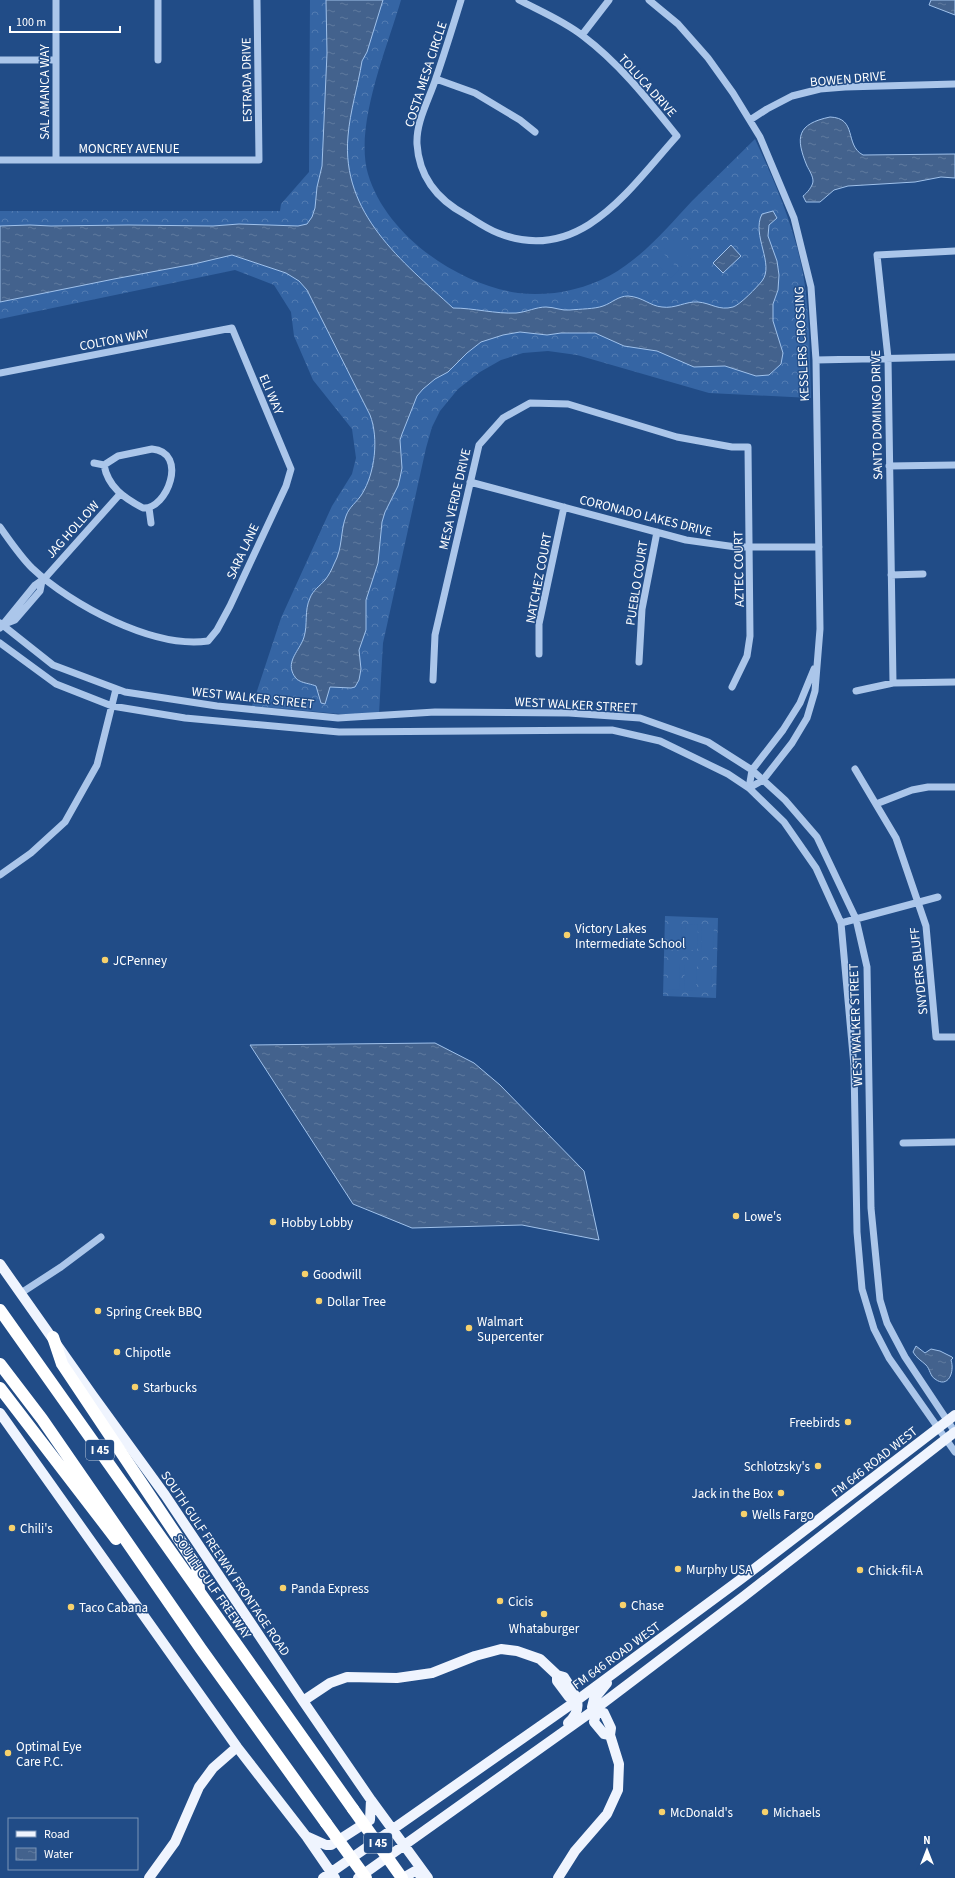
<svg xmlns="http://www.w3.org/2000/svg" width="955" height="1878" font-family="'Source Sans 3',sans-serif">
<defs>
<pattern id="forest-crowns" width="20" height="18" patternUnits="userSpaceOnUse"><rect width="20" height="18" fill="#3565a4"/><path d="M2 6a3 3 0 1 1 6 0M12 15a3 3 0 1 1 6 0" fill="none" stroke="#537cb2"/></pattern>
<pattern id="water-ripples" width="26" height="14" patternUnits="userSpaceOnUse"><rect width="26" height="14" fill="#43628d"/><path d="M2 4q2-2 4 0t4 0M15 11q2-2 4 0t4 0" fill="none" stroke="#5f7a9e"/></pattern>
</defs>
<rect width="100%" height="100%" fill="#214c87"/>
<!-- forest -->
<path fill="url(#forest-crowns)" d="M 310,0 L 401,0 C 387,48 354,126 368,174 C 386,235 457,284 518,293 C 548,297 583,290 609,276 C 642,258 667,228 692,201 C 713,180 734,160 755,139 C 778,189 800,240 806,294 C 810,329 810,363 811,398 L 709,393 L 577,355 L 548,351 L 523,353 L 501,360 L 480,372 L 458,389 L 440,411 L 432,427 L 426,448 L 383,643 L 379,714 L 341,714 L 252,706 L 281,618 L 332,506 L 352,474 L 356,458 L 352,429 L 313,380 L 294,336 L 291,312 L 274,285 L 235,270 L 0,319 L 0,211 L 280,211 L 281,204 L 309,172 Z
M 665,916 L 718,918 L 716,998 L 663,996 Z"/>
<!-- pitch -->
<path fill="#3565a4" d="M 673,240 L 691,259 L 682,267 L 664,248 Z
M 661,251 L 679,270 L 671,278 L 653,260 Z
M 670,924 L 682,924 L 681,950 L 669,950 Z
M 686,924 L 698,925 L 697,950 L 685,950 Z
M 702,925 L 714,925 L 713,951 L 701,951 Z
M 668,964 L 680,964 L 679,990 L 668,989 Z
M 685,965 L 697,965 L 696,991 L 684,990 Z
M 700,965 L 712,965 L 711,991 L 700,991 Z"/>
<!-- water -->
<path fill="url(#water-ripples)" stroke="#9fc1eb" d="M 326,0 L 383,0 L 367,52 L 362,61 C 358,86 350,111 348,136 C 341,214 402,261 453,308 C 474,308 495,314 516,313 C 527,312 536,307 546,307 C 554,307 562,311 570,310 C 580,309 595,309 603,306 C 612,303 618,296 628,296 C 643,297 650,306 662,307 C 675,309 686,301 698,302 C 711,303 719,311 733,307 C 740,305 757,287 762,281 C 775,264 751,235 762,214 L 773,211 L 777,218 L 769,225 L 768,236 L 777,261 L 779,275 L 778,290 L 773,304 L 773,321 L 783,353 L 781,364 L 769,375 L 756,376 L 725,366 L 694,367 L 657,351 L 624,346 L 595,333 L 561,333 L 547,335 L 520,332 L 503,335 L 481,342 L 467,353 L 448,372 L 435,379 L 423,389 L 417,396 L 402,434 L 400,440 L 402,468 L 400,478 L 398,486 L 385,512 L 382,522 L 378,563 L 366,600 L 366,630 L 359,650 L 361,669 L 359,680 L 355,687 L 351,688 L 330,687 L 325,704 L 321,703 L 316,686 C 306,682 296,684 292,671 C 288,659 301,648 304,637 C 308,624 304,611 310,598 C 313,590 320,586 325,580 C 329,575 332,569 334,564 C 343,548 340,532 346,516 C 349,507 357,502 362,494 C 375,473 379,438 370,415 L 307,290 L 299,281 L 286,273 L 232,255 L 194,264 L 114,279 L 0,302 L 0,226 L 30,225 L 51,226 L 128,225 L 213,226 L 239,224 L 298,226 L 307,224 L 312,217 L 315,208 L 317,187 L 322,166 L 327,53 Z
M 931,0 L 955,0 L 955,15 L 929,5 Z
M 830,117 C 858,118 844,145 863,155 L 955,154 L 955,178 L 941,177 L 915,182 L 848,186 L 834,190 L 820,202 L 806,202 L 803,196 C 807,193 813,186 813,181 C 813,176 809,170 807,166 C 795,137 797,124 830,117 Z
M 731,245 L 741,256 L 723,273 L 713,263 Z
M 435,1043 L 474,1063 L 500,1085 L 584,1171 L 599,1240 L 522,1225 L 412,1228 L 353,1204 L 250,1045 Z
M 916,1346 L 925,1353 L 931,1349 L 940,1351 L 952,1357 L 953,1358 L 951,1360 C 955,1372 948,1389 935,1379 C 930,1376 930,1369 926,1365 C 922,1361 916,1358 913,1352 Z"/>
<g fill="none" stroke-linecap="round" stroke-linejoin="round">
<!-- minor -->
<path stroke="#abc6ea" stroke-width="7" d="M 56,0 L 56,160
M 158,0 L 158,60
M 461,0 C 453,26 445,52 436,78 C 429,100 416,121 417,144 C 419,177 438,200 466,215 C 476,221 487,229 498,233 C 580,266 630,188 677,136 C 648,100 620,64 583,36 C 564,21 540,11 519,0
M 649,0 L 678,24 L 708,58 L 733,93 L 760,137 L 794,218 L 811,287 L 816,360 L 820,629 L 815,691 L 807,718 L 792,743 L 763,780 L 749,788
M 582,35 L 609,0
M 0,60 L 56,60
M 436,79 L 475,93 L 520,120 L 535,132
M 750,120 L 767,109 L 792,96 L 820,89 L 845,87 L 955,84
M 0,160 L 259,160 L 257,0
M 816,360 L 955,357
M 0,373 L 232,328 L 291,469 L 286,486 L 230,606 L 217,630 L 208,641 C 154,649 71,605 32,568 C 20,556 10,541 0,527
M 152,449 C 189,452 167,510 143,508 C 124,498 108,487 104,465 L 118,456 Z
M 94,463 L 104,465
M 889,466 L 955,465
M 470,482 L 686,540 L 736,547 L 819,547
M 149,508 L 151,523
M 891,575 L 923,574
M 0,623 L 53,665 L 125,692 L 217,706 L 338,718 L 435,712 L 569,713 L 640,718 L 708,742 L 752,770 L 785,800 L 817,837 L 856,919 L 867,967 L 871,1208 L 880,1300 L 887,1323 L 905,1357 L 955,1432
M 2,625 L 15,620 L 40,591 L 42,581
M 0,628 L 35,585 L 45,578 L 120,494
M 0,643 L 56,684 L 112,706 L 185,718 L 339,732 L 612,730 L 660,741 L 728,774 L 749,788 L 784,822 L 816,868 L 841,923 L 854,1066 L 857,1232 L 862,1289 L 874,1329 L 889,1358 L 955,1452
M 539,654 L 539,624 L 564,507
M 639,662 L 642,609 L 657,532
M 433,680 L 435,635 L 479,445 L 503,418 L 530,403 L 568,404 L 677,437 L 732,447 L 748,447 L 750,636 L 747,656 L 732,687
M 893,683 L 888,358 L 877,255 L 955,251
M 856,691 L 893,683 L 955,682
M 855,769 L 896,838 L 926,926 L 936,1037 L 955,1037
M 749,788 L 752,770 L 783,730 L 800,703 L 814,669
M 876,804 L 912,790 L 928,787 L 955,787
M 0,875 L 31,853 L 65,822 L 97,765 L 116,689
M 841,923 L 938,897
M 903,1143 L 955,1142
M 21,1293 L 61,1267 L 101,1237"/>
<!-- major -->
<path stroke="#eff4fe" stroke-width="10" d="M 0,1264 L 93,1396 L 165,1495 L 303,1701 L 371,1800 L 428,1878
M 0,1413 L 237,1747 L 306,1836 L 335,1878
M 557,1675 L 557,1681 L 569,1697 L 575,1699
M 607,1683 L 594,1699 L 592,1707 L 596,1713 L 594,1722 L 604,1734 L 610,1735
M 303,1701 L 330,1683 L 347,1677 L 397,1678 L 432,1673 L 475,1656 L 501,1649 L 517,1651 L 540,1659 L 557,1675 L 564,1677 C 575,1694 586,1707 568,1723
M 306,1836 L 326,1845 L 331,1845 L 370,1820 L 371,1800
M 149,1878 L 175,1842 L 199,1787 L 213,1768 L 237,1747
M 323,1878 L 576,1701 L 741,1579 L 955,1415
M 358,1878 L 594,1710 L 743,1597 L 955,1432
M 403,1878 L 415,1871 L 425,1878
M 558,1878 L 575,1851 L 607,1814 L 618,1790 L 619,1764 L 610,1735 L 611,1728 L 604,1713 L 596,1713"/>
<!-- highway -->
<path stroke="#fff" stroke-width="12" d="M 0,1310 L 353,1809
M 53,1337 L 62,1364 L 197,1566 L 199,1590
M 0,1364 L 42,1419 L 201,1649 L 326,1823
M 0,1388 L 116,1539"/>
<!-- highway-bridge -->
<path stroke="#fff" stroke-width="12" d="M 353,1809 L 402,1878
M 326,1823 L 366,1878"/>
</g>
<!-- markers -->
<g fill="#f7d16c" stroke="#214c87" stroke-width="1.5">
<circle cx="567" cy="935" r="4"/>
<circle cx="105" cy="960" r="4"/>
<circle cx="736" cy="1216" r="4"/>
<circle cx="273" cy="1222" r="4"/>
<circle cx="305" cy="1274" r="4"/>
<circle cx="319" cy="1301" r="4"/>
<circle cx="98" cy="1311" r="4"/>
<circle cx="469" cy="1328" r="4"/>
<circle cx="117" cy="1352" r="4"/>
<circle cx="135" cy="1387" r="4"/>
<circle cx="848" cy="1422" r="4"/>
<circle cx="818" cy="1466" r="4"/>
<circle cx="781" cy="1493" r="4"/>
<circle cx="744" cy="1514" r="4"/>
<circle cx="12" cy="1528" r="4"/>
<circle cx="678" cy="1569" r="4"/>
<circle cx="860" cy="1570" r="4"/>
<circle cx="283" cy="1588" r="4"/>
<circle cx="500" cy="1601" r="4"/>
<circle cx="623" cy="1605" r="4"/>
<circle cx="71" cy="1607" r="4"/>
<circle cx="544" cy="1614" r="4"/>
<circle cx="8" cy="1753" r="4"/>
<circle cx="662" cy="1812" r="4"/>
<circle cx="765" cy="1812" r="4"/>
</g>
<g text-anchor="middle" stroke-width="3" stroke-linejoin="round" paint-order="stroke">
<!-- shield labels -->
<g fill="#214c87" stroke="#bcc9db" stroke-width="1">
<rect x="86" y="1440" width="28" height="20" rx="3"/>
<rect x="364" y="1833" width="28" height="20" rx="3"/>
</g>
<g font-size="12" font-weight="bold" fill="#fff">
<text x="100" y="1454">I 45</text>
<text x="378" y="1847">I 45</text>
</g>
<!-- street labels -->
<g font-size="13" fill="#fff" stroke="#214c87">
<text transform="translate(425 74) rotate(-72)" y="5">COSTA MESA CIRCLE</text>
<text transform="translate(848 78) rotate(-5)" y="5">BOWEN DRIVE</text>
<text transform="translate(246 80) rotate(-91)" y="5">ESTRADA DRIVE</text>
<text transform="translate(648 85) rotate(48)" y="5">TOLUCA DRIVE</text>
<text transform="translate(44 92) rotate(-90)" y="5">SAL AMANCA WAY</text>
<text x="129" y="153">MONCREY AVENUE</text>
<text transform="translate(114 339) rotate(-11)" y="5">COLTON WAY</text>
<text transform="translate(801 344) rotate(-93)" y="5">KESSLERS CROSSING</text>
<text transform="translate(272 394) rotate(67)" y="5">ELI WAY</text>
<text transform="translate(876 415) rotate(-91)" y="5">SANTO DOMINGO DRIVE</text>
<text transform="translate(454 499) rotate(-77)" y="5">MESA VERDE DRIVE</text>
<text transform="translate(646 515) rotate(14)" y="5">CORONADO LAKES DRIVE</text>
<text transform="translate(72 529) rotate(-48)" y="5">JAG HOLLOW</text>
<text transform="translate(242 551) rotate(-65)" y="5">SARA LANE</text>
<text transform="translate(738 569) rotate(-91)" y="5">AZTEC COURT</text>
<text transform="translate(538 578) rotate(-79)" y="5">NATCHEZ COURT</text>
<text transform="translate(636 583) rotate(-81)" y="5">PUEBLO COURT</text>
<text transform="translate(253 697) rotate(6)" y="5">WEST WALKER STREET</text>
<text transform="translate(576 704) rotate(3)" y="5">WEST WALKER STREET</text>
<text transform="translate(918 971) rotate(-96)" y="5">SNYDERS BLUFF</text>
<text transform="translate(855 1025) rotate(-92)" y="5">WEST WALKER STREET</text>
<text transform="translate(874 1461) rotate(-38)" y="5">FM 646 ROAD WEST</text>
<text transform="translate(226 1563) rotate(56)" y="5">SOUTH GULF FREEWAY FRONTAGE ROAD</text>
<text transform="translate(213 1586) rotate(55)" y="5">SOUTH GULF FREEWAY</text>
<text transform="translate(616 1655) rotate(-36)" y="5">FM 646 ROAD WEST</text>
</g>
<!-- poi labels -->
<g font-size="13" fill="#fff" stroke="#214c87" text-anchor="start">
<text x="575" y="933">Victory Lakes<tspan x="575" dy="15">Intermediate School</tspan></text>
<text x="113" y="965">JCPenney</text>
<text x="744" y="1221">Lowe's</text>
<text x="281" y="1227">Hobby Lobby</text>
<text x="313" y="1279">Goodwill</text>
<text x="327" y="1306">Dollar Tree</text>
<text x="106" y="1316">Spring Creek BBQ</text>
<text x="477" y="1326">Walmart<tspan x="477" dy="15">Supercenter</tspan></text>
<text x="125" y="1357">Chipotle</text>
<text x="143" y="1392">Starbucks</text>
<text x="840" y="1427" text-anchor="end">Freebirds</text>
<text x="810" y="1471" text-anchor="end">Schlotzsky's</text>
<text x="773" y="1498" text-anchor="end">Jack in the Box</text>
<text x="752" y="1519">Wells Fargo</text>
<text x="20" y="1533">Chili's</text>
<text x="686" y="1574">Murphy USA</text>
<text x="868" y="1575">Chick-fil-A</text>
<text x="291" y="1593">Panda Express</text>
<text x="508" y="1606">Cicis</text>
<text x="631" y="1610">Chase</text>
<text x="79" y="1612">Taco Cabana</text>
<text x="544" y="1633" text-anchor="middle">Whataburger</text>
<text x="16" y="1751">Optimal Eye<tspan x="16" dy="15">Care P.C.</tspan></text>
<text x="670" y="1817">McDonald's</text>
<text x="773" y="1817">Michaels</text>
</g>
</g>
<!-- legend -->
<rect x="8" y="1818" width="130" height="52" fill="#214c87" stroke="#7a94b7"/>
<rect x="16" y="1831" width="20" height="6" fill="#eff4fe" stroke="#7a94b7"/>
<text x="44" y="1838" font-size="12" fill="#ffffff">Road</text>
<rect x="16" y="1848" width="20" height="12" fill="url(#water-ripples)" stroke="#7a94b7"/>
<text x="44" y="1858" font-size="12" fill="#ffffff">Water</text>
<!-- north arrow -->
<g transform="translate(927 1850)" stroke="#214c87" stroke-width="3" paint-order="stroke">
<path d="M0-3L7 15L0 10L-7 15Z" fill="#ffffff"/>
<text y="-6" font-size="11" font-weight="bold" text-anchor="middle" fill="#ffffff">N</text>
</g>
<!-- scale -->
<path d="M10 26v6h110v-6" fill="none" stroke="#ffffff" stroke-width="2"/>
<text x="16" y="26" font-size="12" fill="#ffffff" stroke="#214c87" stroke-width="3" paint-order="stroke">100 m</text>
</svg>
